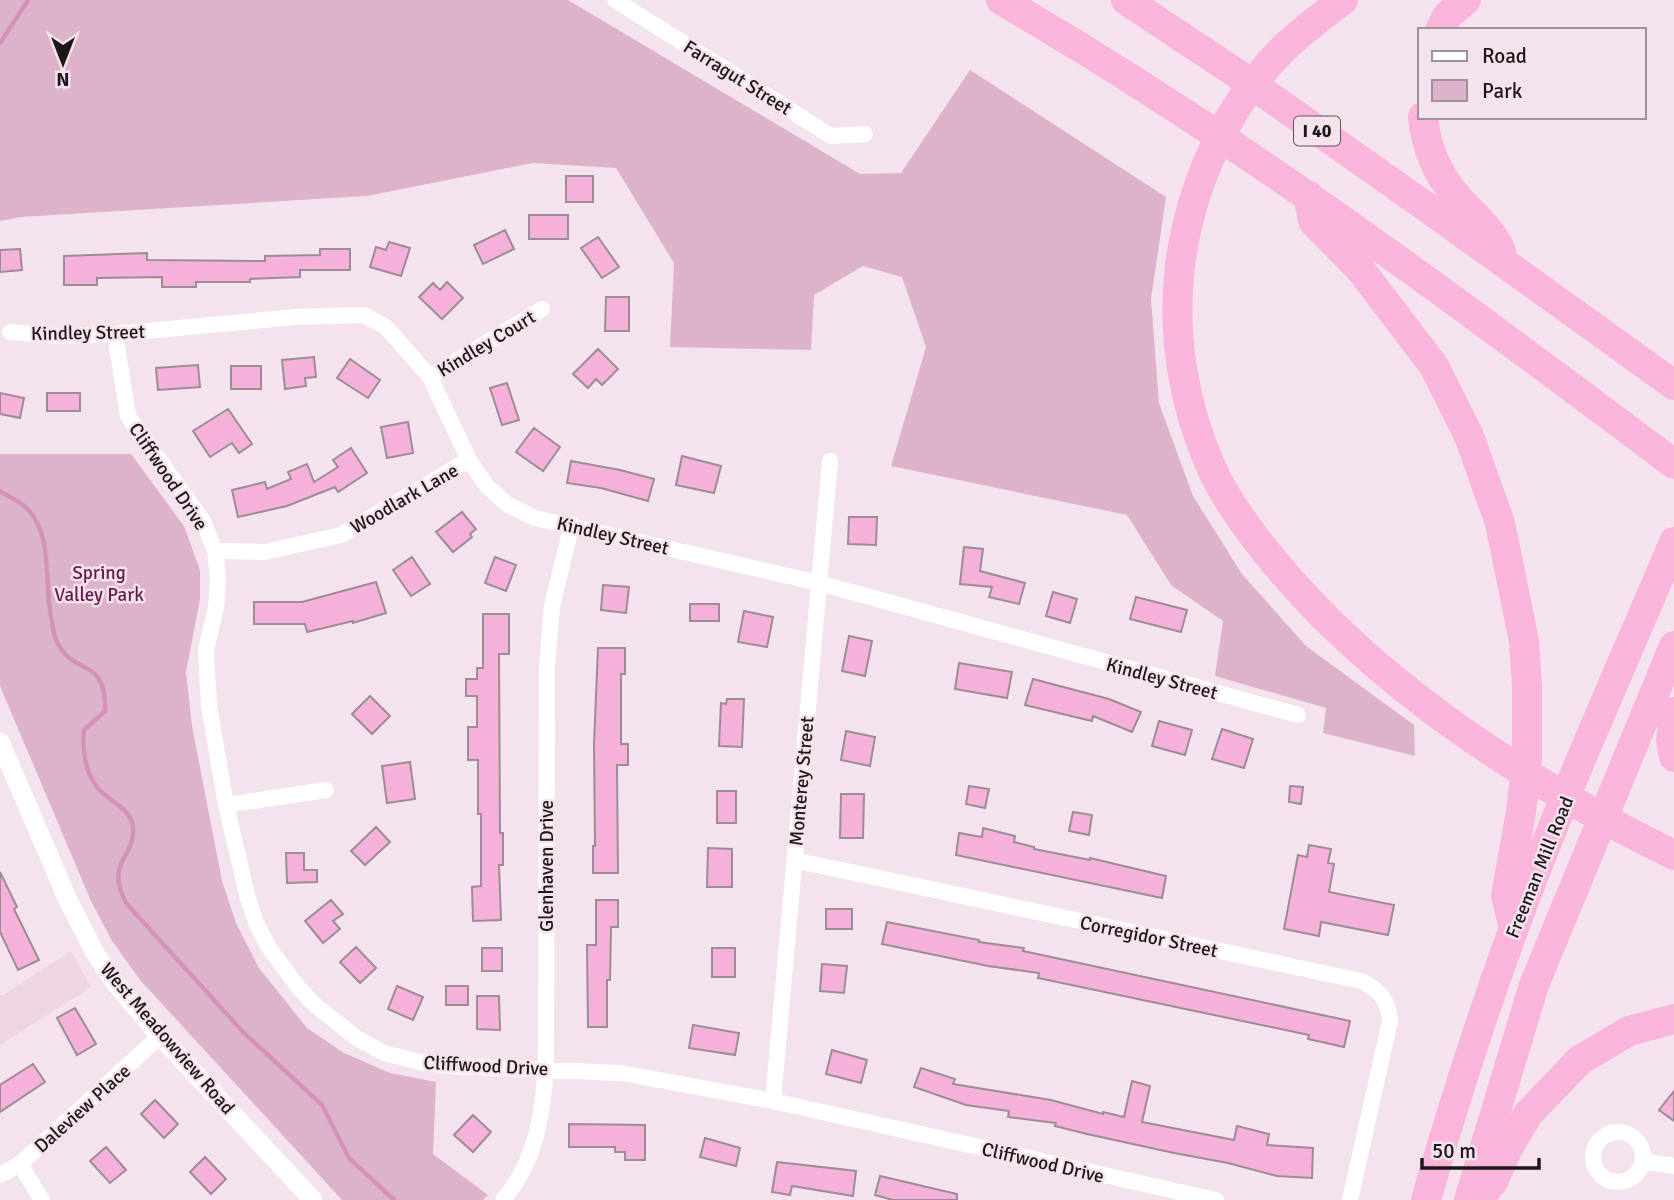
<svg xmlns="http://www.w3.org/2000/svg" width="1674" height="1200" font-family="Signika,sans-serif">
<rect width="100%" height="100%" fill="#f4e3ec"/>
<!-- built -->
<path fill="#eed5e3" d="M 71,951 L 91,987 L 0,1045 L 0,995 L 3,995 Z"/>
<!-- green -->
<path fill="#ddb3cb" d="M 0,0 L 568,0 L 860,174 L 901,173 L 970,70 L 1166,197 L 1151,299 L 1159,403 L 1193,496 L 1242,574 L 1306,646 L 1414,725 L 1415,756 L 1323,733 L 1326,708 L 1215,676 L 1223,621 L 1171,585 L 1127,515 L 891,466 L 926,347 L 902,277 L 863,266 L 814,295 L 811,350 L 670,347 L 674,263 L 616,168 L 533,163 L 367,196 L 21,217 L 0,221 Z
M 0,454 L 131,454 L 184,526 L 200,570 L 200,599 L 186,672 L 192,726 L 222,881 L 236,923 L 259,968 L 307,1028 L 344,1053 L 390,1073 L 436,1082 L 433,1154 L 488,1195 L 483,1200 L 342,1200 L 141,981 L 112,941 L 91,901 L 0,686 Z"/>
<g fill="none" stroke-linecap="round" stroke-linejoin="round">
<!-- stream -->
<path stroke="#d492b9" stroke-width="4.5" d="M 0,43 L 28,0
M 0,491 C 7,496 16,499 23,505 C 54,529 44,582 51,616 C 53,624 53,635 57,642 C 74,677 107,656 105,711 L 84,730 C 82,748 85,772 97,787 C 107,801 130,807 133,826 C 136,859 104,860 126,903 L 243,1032 L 322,1105 L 349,1158 L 394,1200"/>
</g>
<!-- building -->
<path fill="#f5b1d9" stroke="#9c8c95" stroke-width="2" d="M 566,176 L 593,176 L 593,202 L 566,202 Z
M 529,215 L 568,215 L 568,239 L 529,239 Z
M 505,230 L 514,249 L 483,264 L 474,245 Z
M 598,237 L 619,267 L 602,278 L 581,248 Z
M 389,242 L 410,248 L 401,276 L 370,267 L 376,247 L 386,250 Z
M 20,249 L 22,270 L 0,272 L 0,250 Z
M 320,249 L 350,249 L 350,270 L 300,270 L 300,277 L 250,279 L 250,282 L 196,282 L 196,287 L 162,287 L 162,277 L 97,278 L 97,285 L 64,285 L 64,256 L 147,253 L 147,260 L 265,261 L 265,256 L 320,255 Z
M 447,282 L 463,298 L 442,319 L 419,297 L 433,283 L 440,290 Z
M 606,297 L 629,297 L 629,331 L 605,331 Z
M 598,349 L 618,369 L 602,385 L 596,379 L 588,388 L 573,374 Z
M 314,357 L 316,377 L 305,378 L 306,386 L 285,389 L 282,360 Z
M 350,359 L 380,380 L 368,398 L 337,378 Z
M 198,365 L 200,387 L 158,390 L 156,368 Z
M 231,366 L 261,366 L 261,389 L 231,389 Z
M 507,383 L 519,420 L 502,425 L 490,388 Z
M 0,393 L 24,398 L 20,418 L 0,414 Z
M 47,393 L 80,393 L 80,411 L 47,411 Z
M 228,409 L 252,444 L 239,453 L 232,443 L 210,457 L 193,431 Z
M 408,422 L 413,453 L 387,458 L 381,427 Z
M 534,428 L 560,447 L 543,471 L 516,452 Z
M 351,448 L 367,473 L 338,492 L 335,487 L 287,506 L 238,517 L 232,490 L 265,482 L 267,489 L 291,479 L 288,472 L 307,464 L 314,482 L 338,467 L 333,460 Z
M 682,456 L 721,466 L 714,493 L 676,485 Z
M 571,461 L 620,470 L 654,479 L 648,501 L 601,488 L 567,483 Z
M 462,512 L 476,529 L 470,534 L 472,537 L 453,552 L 436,532 Z
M 849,517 L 877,517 L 876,545 L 848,544 Z
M 964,547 L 983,549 L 980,571 L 1025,583 L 1019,604 L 989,597 L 992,587 L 960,584 Z
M 412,557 L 430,584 L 411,596 L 393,570 Z
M 495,557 L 516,565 L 506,591 L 485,583 Z
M 376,582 L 386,613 L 353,623 L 353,621 L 307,632 L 305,624 L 254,624 L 254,602 L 302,602 Z
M 603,585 L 629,587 L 626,613 L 601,610 Z
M 1053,592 L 1077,599 L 1070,623 L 1046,616 Z
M 1136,597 L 1187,610 L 1181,632 L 1130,619 Z
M 690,604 L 719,604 L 719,621 L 690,621 Z
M 744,611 L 773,617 L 767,647 L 738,642 Z
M 483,614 L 509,614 L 509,654 L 499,654 L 500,833 L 503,833 L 503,865 L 499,865 L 501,920 L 473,921 L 472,887 L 481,886 L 481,814 L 478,814 L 478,760 L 468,760 L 468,727 L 477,727 L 477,696 L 466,696 L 466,679 L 477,679 L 477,668 L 483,668 Z
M 849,636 L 872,641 L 865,676 L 842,671 Z
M 598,648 L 625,648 L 625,674 L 621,674 L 621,744 L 628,744 L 628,765 L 617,765 L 618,873 L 593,873 L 593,846 L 595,846 L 594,744 Z
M 959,663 L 1012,672 L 1007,698 L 955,689 Z
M 1033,679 L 1109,699 L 1141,712 L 1132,732 L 1093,716 L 1092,721 L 1025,705 Z
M 370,696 L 390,716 L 372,734 L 352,714 Z
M 727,699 L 744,699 L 742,747 L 719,746 L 721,703 L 726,704 Z
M 1159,721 L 1192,730 L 1185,755 L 1152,746 Z
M 1222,729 L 1253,739 L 1244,768 L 1212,759 Z
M 846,731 L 875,737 L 870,766 L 841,760 Z
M 410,762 L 415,799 L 387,803 L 382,766 Z
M 969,786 L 989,789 L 985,808 L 966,804 Z
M 1290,786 L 1303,787 L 1301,804 L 1289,802 Z
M 717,791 L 736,791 L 736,823 L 717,823 Z
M 841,794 L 864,794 L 863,838 L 840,838 Z
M 1073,812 L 1092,815 L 1089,835 L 1069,831 Z
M 376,827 L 390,842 L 365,865 L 351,851 Z
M 983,828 L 1015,836 L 1014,842 L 1034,847 L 1034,849 L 1090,860 L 1090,858 L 1166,876 L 1162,898 L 956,855 L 959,833 L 982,837 Z
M 1309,845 L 1331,849 L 1328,863 L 1334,864 L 1329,892 L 1394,905 L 1388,935 L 1321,922 L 1319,936 L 1284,929 L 1298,855 L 1307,857 Z
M 708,848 L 732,849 L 732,887 L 707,887 Z
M 286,853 L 304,853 L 304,870 L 317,870 L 317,882 L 287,883 Z
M 0,872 L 17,907 L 14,909 L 39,960 L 18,970 L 0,932 Z
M 331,900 L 343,914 L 333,921 L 340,929 L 323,943 L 305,921 Z
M 596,900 L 618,900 L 618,927 L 611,927 L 610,980 L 607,980 L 607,1027 L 588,1027 L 587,945 L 596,945 Z
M 826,909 L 852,909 L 852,929 L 826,929 Z
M 887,922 L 979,940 L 979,942 L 1024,948 L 1023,951 L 1350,1021 L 1344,1047 L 1308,1039 L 1309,1035 L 1038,978 L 1039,973 L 988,966 L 882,944 Z
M 356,947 L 376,968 L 360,983 L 340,962 Z
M 482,948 L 502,948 L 502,971 L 482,971 Z
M 712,948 L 735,948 L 735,977 L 712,977 Z
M 822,964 L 847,966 L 844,993 L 820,991 Z
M 397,986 L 423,997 L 413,1020 L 388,1009 Z
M 446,986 L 468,986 L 468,1005 L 446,1005 Z
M 477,996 L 499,996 L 500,1030 L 477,1029 Z
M 75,1008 L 96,1044 L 77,1055 L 57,1018 Z
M 693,1025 L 739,1033 L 735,1055 L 689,1048 Z
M 832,1050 L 867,1060 L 861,1083 L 826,1074 Z
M 33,1064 L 45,1082 L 0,1112 L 0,1085 Z
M 921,1068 L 955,1079 L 953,1084 L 1051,1100 L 1103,1114 L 1103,1112 L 1124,1117 L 1132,1081 L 1150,1086 L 1142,1122 L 1234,1140 L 1237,1126 L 1269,1134 L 1267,1145 L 1313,1148 L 1312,1178 L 1277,1176 L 1228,1163 L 1174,1153 L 1087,1134 L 1055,1126 L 1056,1123 L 1008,1117 L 1009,1111 L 966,1105 L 914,1087 Z
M 1674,1091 L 1674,1121 L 1659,1110 Z
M 155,1100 L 178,1124 L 164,1138 L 141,1114 Z
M 473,1115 L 491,1132 L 473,1152 L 454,1135 Z
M 569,1124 L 645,1125 L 645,1160 L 625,1160 L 625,1152 L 615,1152 L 615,1147 L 569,1147 Z
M 705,1138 L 740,1148 L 736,1166 L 700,1157 Z
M 106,1147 L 126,1170 L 110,1183 L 90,1161 Z
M 205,1157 L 226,1179 L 211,1194 L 190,1172 Z
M 777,1162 L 856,1171 L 853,1196 L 792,1186 L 790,1195 L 772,1192 Z
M 880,1176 L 957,1194 L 957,1200 L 893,1200 L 875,1195 Z"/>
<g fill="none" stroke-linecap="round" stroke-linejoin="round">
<!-- minor -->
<path stroke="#fff" stroke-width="16" d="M 615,0 L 831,136 L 865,134
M 10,332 L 58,336 L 115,334 L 295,317 L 364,315 L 386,327 L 430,377 L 469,460 L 486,485 L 507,504 L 535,518 L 819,583 L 1298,715
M 115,334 L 128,416 L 203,521 L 215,551 L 218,577 L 216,607 L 206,650 L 209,706 L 226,805 L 248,899 L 257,925 L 269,948 L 299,988 L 316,1006 L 358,1039 L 384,1053 L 420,1062 L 452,1066 L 621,1073 L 773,1101 L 1216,1200
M 430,377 L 542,309
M 215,551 L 265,552 L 341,535 L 469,460
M 226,805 L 326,790
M 794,860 L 1361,981 C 1379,989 1389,1001 1390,1021 L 1350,1200
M 773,1101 L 830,461
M1593 1157a25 25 0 1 1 50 0a25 25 0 1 1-50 0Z
M 1643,1161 L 1674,1166
M 20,1164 L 42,1200
M 0,1175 L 20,1164 L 160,1036
M 503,1200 C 536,1161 542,1117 546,1068 L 547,667 L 552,606 L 572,524"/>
<!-- tertiary -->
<path stroke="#fff" stroke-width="19" d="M 0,742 L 68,900 L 95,953 L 116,984 L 160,1036 L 313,1200"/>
<!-- motorway -->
<path stroke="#fab5dd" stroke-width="30" d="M 1001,0 C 1237,137 1456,300 1674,464
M 1126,0 L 1236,73 L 1432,211 L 1674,385
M 1343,0 C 1322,16 1300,32 1281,51 C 1225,108 1190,187 1180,266 C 1172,334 1183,404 1211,467 C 1226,500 1248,530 1271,558 C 1377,687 1525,782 1674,855
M 1440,30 L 1448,15 L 1466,0
M 1423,117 C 1426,147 1437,174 1457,197 C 1473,215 1491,228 1501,251
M 1308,195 L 1313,221 L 1360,269 L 1434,366 L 1469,436 L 1500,523 L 1524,641 L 1527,687 L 1527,758 L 1521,812 L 1506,896 L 1514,928
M 1674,712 L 1671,740 L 1674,757
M 1479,1197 L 1493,1182 L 1507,1150 L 1528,1114 L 1580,1060 L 1629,1031 L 1674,1019
M 1426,1200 C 1452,1108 1481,1018 1514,928 C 1562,797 1620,670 1674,542
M 1469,1200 L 1534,985 L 1674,646"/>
</g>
<g text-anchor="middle" stroke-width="5" stroke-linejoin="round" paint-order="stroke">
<!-- shield labels -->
<rect fill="#f4e3ec" stroke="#5e5459" stroke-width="2" x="1294" y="116.5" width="46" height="29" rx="5"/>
<g font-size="18" font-weight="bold" fill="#1d171a">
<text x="1317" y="137">I 40</text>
</g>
<!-- street labels -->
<g font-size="19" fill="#1d171a" stroke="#f4e3ec">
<text transform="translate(738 77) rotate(32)" y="7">Farragut Street</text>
<text transform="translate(88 332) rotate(-1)" y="7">Kindley Street</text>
<text transform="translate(486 343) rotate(-31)" y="7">Kindley Court</text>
<text transform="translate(169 476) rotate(56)" y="7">Cliffwood Drive</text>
<text transform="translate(404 498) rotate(-30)" y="7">Woodlark Lane</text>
<text transform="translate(613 535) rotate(13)" y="7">Kindley Street</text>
<text transform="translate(1162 678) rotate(15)" y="7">Kindley Street</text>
<text transform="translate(801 781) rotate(-85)" y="7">Monterey Street</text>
<text transform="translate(546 866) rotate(-90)" y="7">Glenhaven Drive</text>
<text transform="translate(1539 867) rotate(-68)" y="7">Freeman Mill Road</text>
<text transform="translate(1149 936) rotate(12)" y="7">Corregidor Street</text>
<text transform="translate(168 1038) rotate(49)" y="7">West Meadowview Road</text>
<text transform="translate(486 1065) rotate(3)" y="7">Cliffwood Drive</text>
<text transform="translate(82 1108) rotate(-42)" y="7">Daleview Place</text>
<text transform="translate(1043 1162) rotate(13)" y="7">Cliffwood Drive</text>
</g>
<!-- park labels -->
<g font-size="19" fill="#66194e" stroke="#f4e3ec">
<text x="99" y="579">Spring<tspan x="99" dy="22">Valley Park</tspan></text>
</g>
</g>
<!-- legend -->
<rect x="1418" y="28" width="228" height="91" fill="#f4e3ec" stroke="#9e9198" stroke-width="2"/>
<rect x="1432" y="51" width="35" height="10" fill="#ffffff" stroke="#9e9198" stroke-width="2"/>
<text x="1482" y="63" font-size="21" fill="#1d171a">Road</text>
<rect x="1432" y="80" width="35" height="21" fill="#ddb3cb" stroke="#9e9198" stroke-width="2"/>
<text x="1482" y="98" font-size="21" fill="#1d171a">Park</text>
<!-- north arrow -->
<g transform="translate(63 63) rotate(180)" stroke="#f4e3ec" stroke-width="5" paint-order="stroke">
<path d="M0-5L12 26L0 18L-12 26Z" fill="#1d171a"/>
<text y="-10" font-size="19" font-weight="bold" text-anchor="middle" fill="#1d171a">N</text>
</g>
<!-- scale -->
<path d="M1422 1158v10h117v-10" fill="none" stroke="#1d171a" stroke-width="3.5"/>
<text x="1432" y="1158" font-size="21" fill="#1d171a" stroke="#f4e3ec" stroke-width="5" paint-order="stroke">50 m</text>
</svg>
